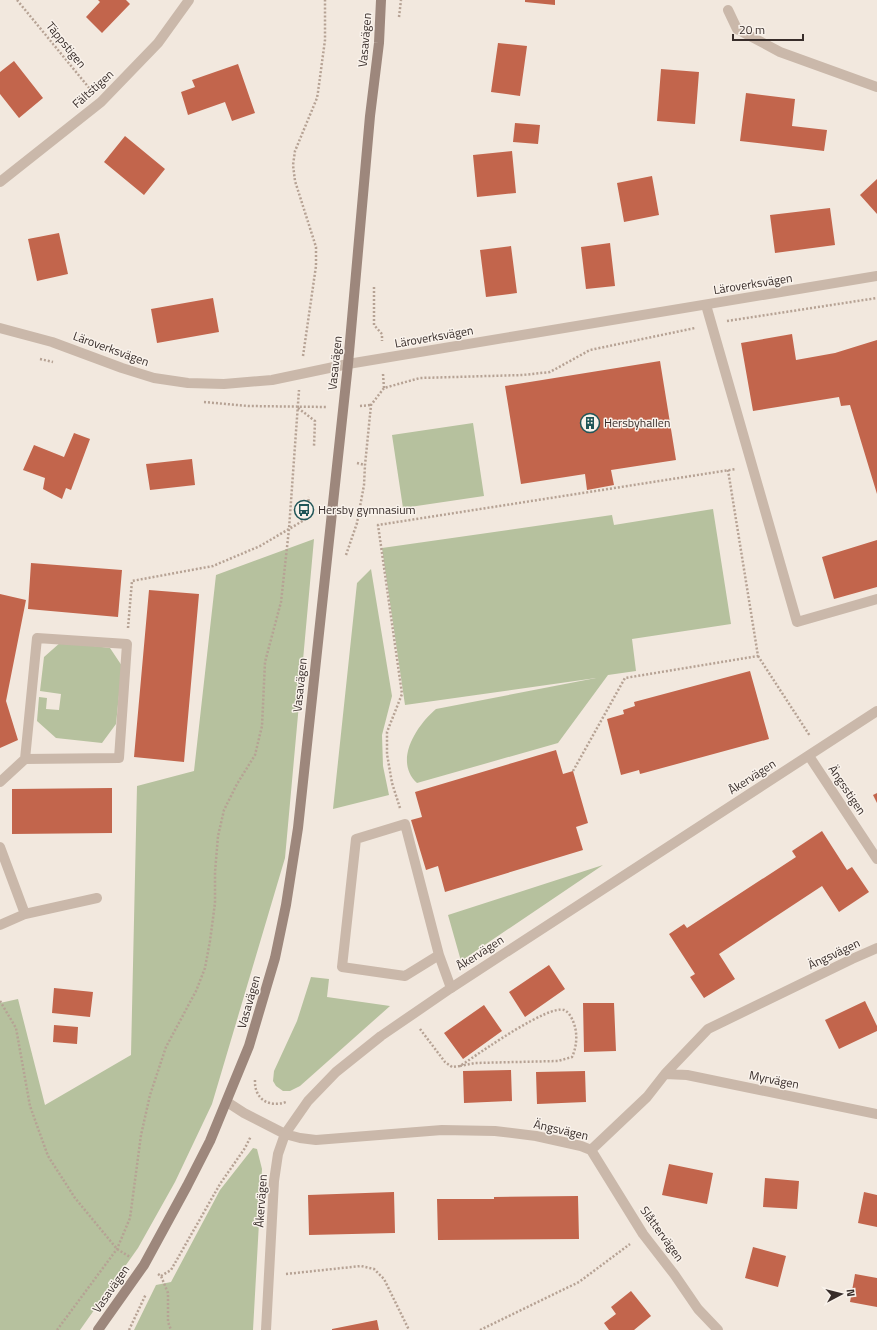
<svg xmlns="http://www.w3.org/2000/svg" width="877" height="1330" font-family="'Titillium Web',sans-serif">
<rect width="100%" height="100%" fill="#f2e8de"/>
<!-- green -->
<path fill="#b6c19e" d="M 473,423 L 484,496 L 403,508 L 392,435 Z
M 713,509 L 731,624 L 632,639 L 636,671 L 608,675 L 558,743 L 417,783 C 393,761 417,725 436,709 L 596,678 L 405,705 L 382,548 L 612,515 L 614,525 Z
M 314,539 L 285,858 L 212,1104 L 175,1182 L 138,1248 L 80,1330 L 0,1330 L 0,1003 L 18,999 L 45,1105 L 131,1055 L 137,786 L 194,771 L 216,575 Z
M 371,569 L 392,696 L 382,735 L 383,766 L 389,795 L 333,809 L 357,583 Z
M 61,642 L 110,648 L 122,666 L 116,724 L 102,743 L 56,738 L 37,721 L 39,697 L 47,698 L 46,709 L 59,710 L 61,694 L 40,691 L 44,657 Z
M 603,865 L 461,961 L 448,915 Z
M 311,977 L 329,979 L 327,997 L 390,1006 L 300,1086 L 290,1091 L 283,1091 L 276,1086 L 273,1081 L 274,1071 L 297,1021 Z
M 253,1148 L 257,1149 L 262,1169 L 253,1330 L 134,1330 L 156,1285 L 171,1282 L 220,1190 Z"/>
<!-- building -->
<path fill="#c2654c" d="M 98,0 L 126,0 L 130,4 L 102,33 L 86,17 L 100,2 Z
M 525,0 L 555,0 L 555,5 L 525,2 Z
M 498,43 L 527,46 L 520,96 L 491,92 Z
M 14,61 L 43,98 L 19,118 L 0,94 L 0,72 Z
M 238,64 L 255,113 L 232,121 L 225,102 L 188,115 L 181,92 L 195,87 L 192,80 Z
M 661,69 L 699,72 L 695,124 L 657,121 Z
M 746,93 L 795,99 L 792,126 L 827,130 L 824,151 L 740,141 Z
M 515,123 L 540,125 L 538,144 L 513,142 Z
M 125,136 L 165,169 L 144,195 L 104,162 Z
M 512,151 L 516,193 L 477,197 L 473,155 Z
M 652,176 L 659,215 L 624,222 L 617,183 Z
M 877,179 L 877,214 L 860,195 Z
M 830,208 L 835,245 L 775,253 L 770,215 Z
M 59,233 L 68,274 L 37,281 L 28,239 Z
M 610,243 L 615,286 L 586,289 L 581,247 Z
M 511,246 L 517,293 L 486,297 L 480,250 Z
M 213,298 L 219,332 L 157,343 L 151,309 Z
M 792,334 L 796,360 L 835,353 L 877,340 L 877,494 L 850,405 L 841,406 L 839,397 L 753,411 L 741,343 Z
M 660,361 L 676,460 L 611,470 L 614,485 L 587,490 L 585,474 L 521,484 L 505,386 Z
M 74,433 L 90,439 L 71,490 L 66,488 L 62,499 L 43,489 L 45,478 L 23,470 L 34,445 L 64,457 Z
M 192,459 L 195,485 L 150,490 L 146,464 Z
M 877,540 L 877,587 L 834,599 L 822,557 Z
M 31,563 L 122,570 L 118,617 L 28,609 Z
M 149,590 L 199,594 L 184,762 L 134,757 Z
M 0,594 L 26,600 L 6,701 L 18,740 L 0,748 Z
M 750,671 L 769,739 L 640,774 L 639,770 L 621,775 L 607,719 L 624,714 L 623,710 L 635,706 L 634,702 Z
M 556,750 L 563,774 L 573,771 L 588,823 L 576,827 L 583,850 L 445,892 L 438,866 L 426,870 L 411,820 L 422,817 L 415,792 Z
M 112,788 L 112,833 L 12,834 L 12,789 Z
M 877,793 L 877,803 L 873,795 Z
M 822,831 L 847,870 L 852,867 L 869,892 L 839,912 L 822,886 L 719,954 L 735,979 L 704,998 L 690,977 L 695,974 L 669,934 L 684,924 L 687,928 L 796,857 L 792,851 Z
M 549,965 L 565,989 L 525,1017 L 509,992 Z
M 54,988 L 93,992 L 90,1017 L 52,1013 Z
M 865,1001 L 877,1026 L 877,1031 L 839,1049 L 825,1020 Z
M 583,1003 L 614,1003 L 616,1051 L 584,1052 Z
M 484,1005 L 502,1031 L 463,1059 L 444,1033 Z
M 54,1025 L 78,1027 L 77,1044 L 53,1042 Z
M 511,1070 L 512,1101 L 464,1103 L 463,1071 Z
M 585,1071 L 586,1102 L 537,1104 L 536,1072 Z
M 669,1164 L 713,1173 L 707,1204 L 662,1195 Z
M 765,1178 L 799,1181 L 797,1209 L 763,1207 Z
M 394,1192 L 395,1233 L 309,1235 L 308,1195 Z
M 864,1192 L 877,1195 L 877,1227 L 858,1223 Z
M 578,1196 L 579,1239 L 438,1240 L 437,1199 L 494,1199 L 494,1197 Z
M 753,1247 L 786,1256 L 778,1287 L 745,1278 Z
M 855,1274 L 877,1278 L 877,1307 L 850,1302 Z
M 631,1291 L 651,1316 L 634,1330 L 609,1330 L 604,1323 L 616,1314 L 611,1307 Z
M 377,1320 L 379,1330 L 332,1330 L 332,1329 Z"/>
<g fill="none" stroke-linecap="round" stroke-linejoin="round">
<!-- path -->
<path stroke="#b6a294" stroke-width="2.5" stroke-dasharray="2 2" stroke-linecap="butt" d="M 17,0 L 90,89
M 399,17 L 401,0
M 374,287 L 374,325 L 382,334 L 382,341
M 727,321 L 877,298
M 303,356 L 316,266 L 316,247 L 295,181 L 293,165 L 295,151 L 317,98 L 318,92 L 325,40 L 325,0
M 40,359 L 53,362
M 383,374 L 384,388
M 204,402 L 248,406 L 327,407
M 360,406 L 371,405
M 298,408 L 315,421 L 314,446
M 357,463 L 365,465
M 346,555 L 357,523 L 364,485 L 365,465 L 371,405 L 384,388 L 420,378 L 523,375 L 550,372 L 590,350 L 695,328
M 128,628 L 132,581 L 213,566 L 260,546 L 306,519 L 309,497
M 758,656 L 810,736
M 573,771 L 625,678 L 758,656 L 728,470
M 400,808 L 392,783 L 387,754 L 387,732 L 402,694 L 378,525 L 736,469
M 0,1001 L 16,1028 L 30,1106 L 48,1156 L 75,1198 L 117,1249 L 130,1257
M 420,1029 L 445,1062 L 452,1067 L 460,1066 L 469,1060 C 484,1050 548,1005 564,1010 C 569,1012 571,1017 573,1021 C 578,1033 577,1046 572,1057 L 558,1061 L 475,1063 L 460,1066
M 255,1080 C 254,1099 269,1108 286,1102
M 158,1274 L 161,1276 L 168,1293 L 168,1322 L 171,1330
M 286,1274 L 361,1266 L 374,1269 L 384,1279 L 409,1330
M 161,1276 L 171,1270 L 220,1184 L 245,1148 L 251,1136
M 57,1330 L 117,1249 L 130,1218 L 141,1135 L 150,1095 L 166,1047 L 196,991 L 205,968 L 210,941 L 215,903 L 215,872 L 218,836 L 224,810 L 237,784 L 255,755 L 262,726 L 265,662 L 281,602 L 289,529 L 299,390
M 129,1330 L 146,1294
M 480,1330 L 579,1282 L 630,1244"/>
<!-- lane -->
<path stroke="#cab8aa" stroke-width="10" d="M 706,305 L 797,622 L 877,599
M 0,782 L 25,759 L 119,758 L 127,644 L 37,638 L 25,759
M 0,847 L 25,914 L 0,925
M 25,914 L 97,898
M 439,955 L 405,976 L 342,967 L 356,839 L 405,824 L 439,955 L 451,988"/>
<!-- street -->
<path stroke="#cab8aa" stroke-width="10" d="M 728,10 L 737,29 L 780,52 L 877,87
M 0,182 L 101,102 L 158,43 L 189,0
M 0,328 L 52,342 L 122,368 L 154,378 L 188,383 L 224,384 L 272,380 L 348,364 L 877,276
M 809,756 L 877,859
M 665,1074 L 687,1075 L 877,1114
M 227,1102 L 244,1113 L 285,1134 L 300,1138 L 316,1140 L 442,1130 L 495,1131 L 536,1136 L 581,1146 L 591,1150 L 647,1097 L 665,1074 L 708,1029 L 852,959 L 877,948
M 591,1150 L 643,1234 L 674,1274 L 698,1309 L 718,1330
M 266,1330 L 274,1181 L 278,1154 L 285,1134 L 308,1101 L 336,1072 L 381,1036 L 451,988 L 877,711"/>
<!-- secondary -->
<path stroke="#9d877c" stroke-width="10" d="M 98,1330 L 144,1265 L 187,1186 L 210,1141 L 249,1046 L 275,958 L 286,905 L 298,828 L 348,364 L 370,116 L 379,43 L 381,0"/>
</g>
<!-- icons -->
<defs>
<g id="building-ring" transform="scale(1)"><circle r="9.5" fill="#f9f2eb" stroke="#205658" stroke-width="1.5"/><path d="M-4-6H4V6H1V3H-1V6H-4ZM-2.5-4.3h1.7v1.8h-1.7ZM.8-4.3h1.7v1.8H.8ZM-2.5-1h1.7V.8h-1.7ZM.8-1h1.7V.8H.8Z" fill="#205658"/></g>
<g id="bus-ring" transform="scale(1)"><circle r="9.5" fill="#f9f2eb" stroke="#205658" stroke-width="1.5"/><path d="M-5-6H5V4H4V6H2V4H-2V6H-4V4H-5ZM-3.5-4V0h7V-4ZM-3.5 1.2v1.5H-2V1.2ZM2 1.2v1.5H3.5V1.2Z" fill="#205658"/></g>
</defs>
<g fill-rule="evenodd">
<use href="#building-ring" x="590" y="423"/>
<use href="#bus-ring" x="304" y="510"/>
</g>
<g text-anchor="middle" stroke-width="3" stroke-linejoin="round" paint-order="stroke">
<!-- street labels -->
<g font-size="12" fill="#382d2a" stroke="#f9f2eb">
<text transform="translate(365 40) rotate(-85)" y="4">Vasavägen</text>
<text transform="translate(66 45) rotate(51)" y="4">Täppstigen</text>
<text transform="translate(93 89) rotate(-42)" y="4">Fältstigen</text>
<text transform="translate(753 284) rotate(-9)" y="4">Läroverksvägen</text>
<text transform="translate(434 337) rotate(-10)" y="4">Läroverksvägen</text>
<text transform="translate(111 349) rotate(20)" y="4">Läroverksvägen</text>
<text transform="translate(335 363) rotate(-84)" y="4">Vasavägen</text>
<text transform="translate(300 685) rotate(-84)" y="4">Vasavägen</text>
<text transform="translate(752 777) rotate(-33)" y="4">Åkervägen</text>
<text transform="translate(847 790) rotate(56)" y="4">Ängsstigen</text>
<text transform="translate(480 953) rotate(-33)" y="4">Åkervägen</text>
<text transform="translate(834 954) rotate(-25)" y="4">Ängsvägen</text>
<text transform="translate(249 1002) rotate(-74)" y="4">Vasavägen</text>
<text transform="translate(774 1080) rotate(11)" y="4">Myrvägen</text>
<text transform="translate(561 1130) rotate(13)" y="4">Ängsvägen</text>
<text transform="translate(261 1201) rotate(-86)" y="4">Åkervägen</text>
<text transform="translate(662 1234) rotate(54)" y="4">Slåttervägen</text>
<text transform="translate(111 1289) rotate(-55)" y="4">Vasavägen</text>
</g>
<!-- poi labels -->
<g font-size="12" fill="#382d2a" stroke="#f9f2eb" text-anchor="start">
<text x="604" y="427">Hersbyhallen</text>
<text x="318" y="514">Hersby gymnasium</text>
</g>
</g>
<!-- north arrow -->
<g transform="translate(841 1294) rotate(83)" stroke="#f9f2eb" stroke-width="3" paint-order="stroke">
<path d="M0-3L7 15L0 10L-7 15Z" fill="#382d2a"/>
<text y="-6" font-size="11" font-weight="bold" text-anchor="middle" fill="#382d2a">N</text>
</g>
<!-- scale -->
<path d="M733 34v6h70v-6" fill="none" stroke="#382d2a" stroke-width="2"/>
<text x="739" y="34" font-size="12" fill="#382d2a" stroke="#f9f2eb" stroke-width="3" paint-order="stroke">20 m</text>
</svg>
